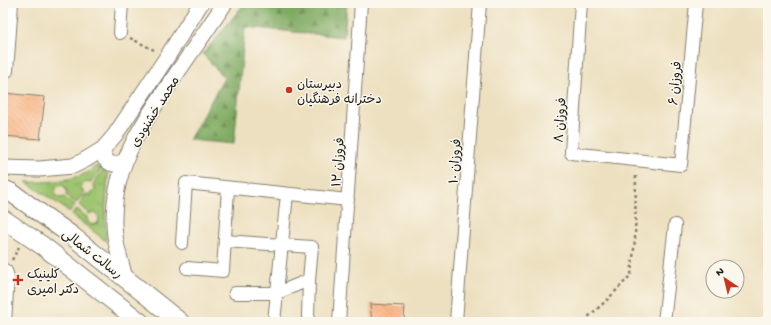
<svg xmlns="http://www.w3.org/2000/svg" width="771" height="325" font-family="'Gochi Hand','Playpen Sans Arabic',sans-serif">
<defs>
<pattern id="grass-tufts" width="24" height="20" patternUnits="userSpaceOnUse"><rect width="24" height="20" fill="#9fc570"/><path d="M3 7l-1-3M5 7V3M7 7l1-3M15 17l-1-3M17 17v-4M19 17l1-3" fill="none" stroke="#88a960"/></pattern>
<pattern id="forest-firs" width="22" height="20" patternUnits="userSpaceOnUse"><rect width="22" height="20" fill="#7faa62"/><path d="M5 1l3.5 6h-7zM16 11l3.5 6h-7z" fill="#678a50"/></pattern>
<pattern id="building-back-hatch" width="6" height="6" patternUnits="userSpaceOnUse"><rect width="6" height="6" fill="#f9b280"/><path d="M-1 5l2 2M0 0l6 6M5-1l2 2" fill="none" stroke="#d5986e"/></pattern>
</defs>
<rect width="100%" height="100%" fill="#fbf7ec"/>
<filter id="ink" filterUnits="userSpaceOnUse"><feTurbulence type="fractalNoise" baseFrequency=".025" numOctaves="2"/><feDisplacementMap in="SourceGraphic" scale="8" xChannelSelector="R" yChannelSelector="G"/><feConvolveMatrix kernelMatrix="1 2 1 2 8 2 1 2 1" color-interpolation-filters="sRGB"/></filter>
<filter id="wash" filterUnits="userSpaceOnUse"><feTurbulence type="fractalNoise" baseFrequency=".012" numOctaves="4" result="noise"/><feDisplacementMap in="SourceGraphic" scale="16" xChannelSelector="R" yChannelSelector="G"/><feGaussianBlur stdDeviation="0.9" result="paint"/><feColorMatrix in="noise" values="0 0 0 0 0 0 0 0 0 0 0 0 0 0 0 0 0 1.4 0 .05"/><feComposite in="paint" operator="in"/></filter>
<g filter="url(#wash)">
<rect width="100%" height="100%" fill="#ede0c0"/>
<!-- grass -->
<path fill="url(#grass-tufts)" stroke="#5e7046" d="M 96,166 L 101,169 L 90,183 L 86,182 L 82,185 L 81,188 L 84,193 L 76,203 L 66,195 L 67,192 L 65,187 L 61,185 L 56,188 L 55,195 L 61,198 L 64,197 L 75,205 L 70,212 L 26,182 C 46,183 82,181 96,166 Z
M 103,170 L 108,174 L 105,218 L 106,241 L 72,215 L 77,209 L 87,217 L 87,220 L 91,225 L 98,223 L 99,217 L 95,213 L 89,214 L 79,205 L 86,194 L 89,195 L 95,191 L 95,188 L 93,184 Z"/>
<!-- forest -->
<path fill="url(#forest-firs)" stroke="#4e633f" d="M 245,3 L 347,3 L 344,37 L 245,27 L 234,144 L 189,140 L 224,78 L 203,54 Z"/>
<g id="blocks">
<!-- building -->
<path fill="url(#building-back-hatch)" d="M 3,93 L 45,97 L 40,139 L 3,136 Z
M 370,304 L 405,306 L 404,322 L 372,322 Z"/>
</g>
</g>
<g filter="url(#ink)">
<use href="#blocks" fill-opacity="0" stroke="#847e6e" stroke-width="1"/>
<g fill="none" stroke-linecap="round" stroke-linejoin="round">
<!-- minor casing -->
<g stroke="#847e6e" stroke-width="14">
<path id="minor" d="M 581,3 L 571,153 L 681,165 L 696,3
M 120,33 L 122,3
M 7,71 L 12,3
M 225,241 L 312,247 L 309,280 L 308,317
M 182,243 L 186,183 L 348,200
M 187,268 L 223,271 L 228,188
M 3,269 L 6,271 L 8,277 L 5,322
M 235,293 L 277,293 L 309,280
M 274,322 L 287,194
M 339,322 L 361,3
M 456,322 L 480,3
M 664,322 L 675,225"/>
</g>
<!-- tertiary casing -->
<g stroke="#847e6e" stroke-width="17">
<path id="tertiary" d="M 103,149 L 105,159 C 112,166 116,165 124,161
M 3,168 L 39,169 L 73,166 L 85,160 L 103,149 L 115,135 L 167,57 L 201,3
M 125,278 C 120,258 113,238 114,218 C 115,161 144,121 175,76 C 192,51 209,27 225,3"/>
</g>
<!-- secondary casing -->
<g stroke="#847e6e" stroke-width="20">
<path id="secondary" d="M 3,189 L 12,193 L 71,235 L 180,322
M 3,219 L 43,246 L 140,322"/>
</g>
<!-- path -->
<path stroke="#847e6e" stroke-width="2.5" stroke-dasharray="3 3" stroke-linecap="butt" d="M 130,38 L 154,50
M 3,97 L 5,84
M 12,260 L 19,247
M 586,322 L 587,318 L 607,300 L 631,275 L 635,240 L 636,173"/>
<!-- minor -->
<use href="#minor" stroke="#fff" stroke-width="12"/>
<!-- tertiary -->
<use href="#tertiary" stroke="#fff" stroke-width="15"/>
<!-- secondary -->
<use href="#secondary" stroke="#fff" stroke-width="18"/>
</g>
</g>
<!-- markers -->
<g fill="#c8321e" stroke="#fbf7ec" stroke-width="1.5">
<circle cx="289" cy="90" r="4"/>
<path d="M16 274h4v4h4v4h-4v4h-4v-4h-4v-4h4z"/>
</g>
<g text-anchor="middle" stroke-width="3" stroke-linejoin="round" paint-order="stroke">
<!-- poi labels -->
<g font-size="13" fill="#1c1c1c" stroke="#fbf7ec" text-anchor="start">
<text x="297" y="88">دبیرستان<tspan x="297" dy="15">دخترانه فرهنگیان</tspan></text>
<text x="27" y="278">کلینیک<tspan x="27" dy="15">دکتر امیری</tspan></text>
</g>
<!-- street labels -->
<g font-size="13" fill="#1c1c1c" stroke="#fbf7ec">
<text transform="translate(674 83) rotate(-85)" y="5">فروزان ۶</text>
<text transform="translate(154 111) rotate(-58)" y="5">محمد خشنودی</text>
<text transform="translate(559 120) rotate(-86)" y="5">فروزان ۸</text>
<text transform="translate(454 161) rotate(-86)" y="5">فروزان ۱۰</text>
<text transform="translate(337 162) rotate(-86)" y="5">فروزان ۱۲</text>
<text transform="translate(93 253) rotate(38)" y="5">رسالت شمالی</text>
</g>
</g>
<!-- margin -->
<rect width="771" height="325" fill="none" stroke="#fbf7ec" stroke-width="16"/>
<!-- north arrow -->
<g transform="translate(725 279) rotate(325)"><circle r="19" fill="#fbf7ec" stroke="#a29f99"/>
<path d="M0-3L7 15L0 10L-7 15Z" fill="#c8321e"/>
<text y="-6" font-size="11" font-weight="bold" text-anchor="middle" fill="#1c1c1c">N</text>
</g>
</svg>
